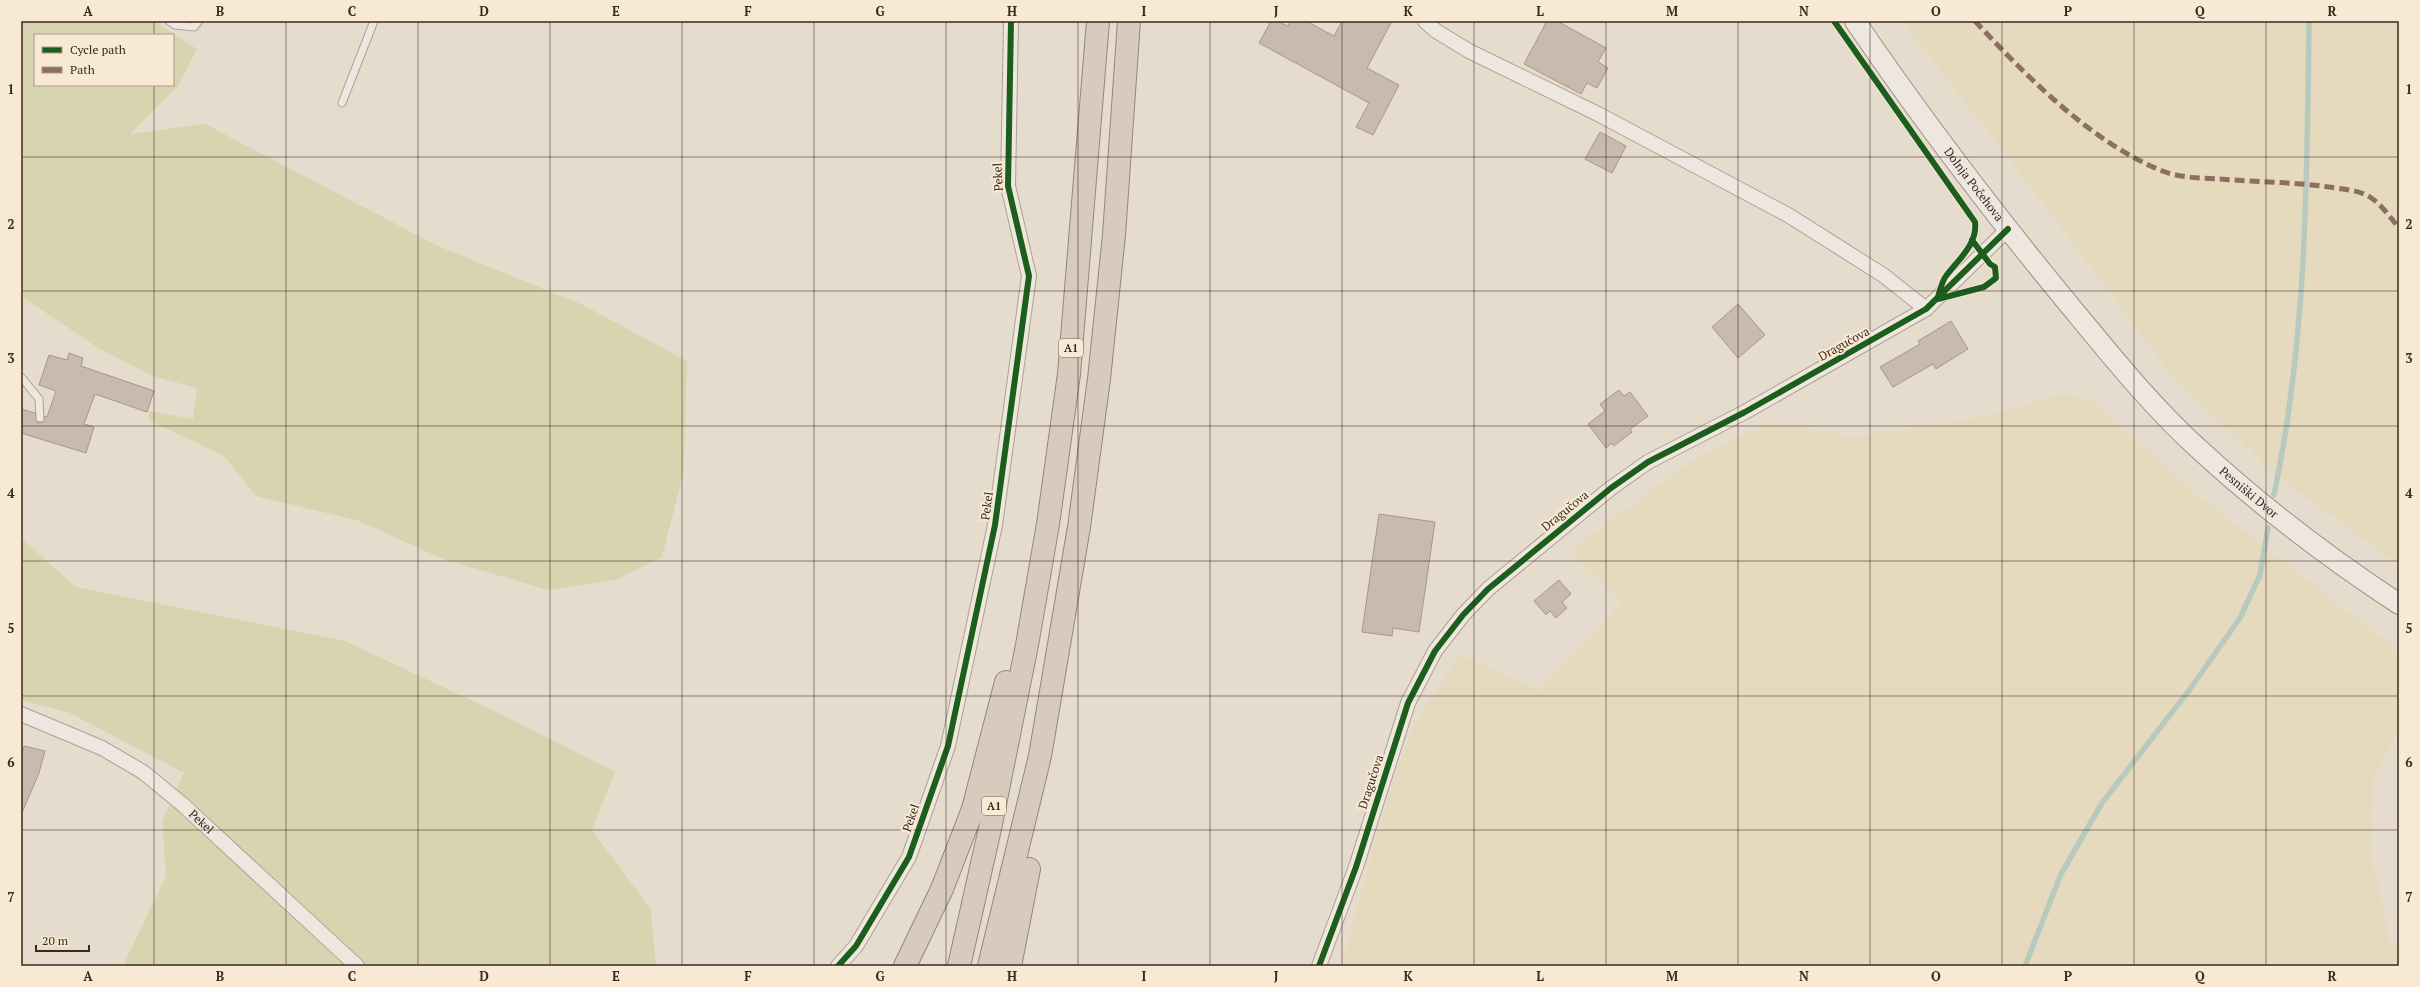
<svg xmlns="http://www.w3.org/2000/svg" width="2420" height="987" font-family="'PT Serif',serif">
<rect width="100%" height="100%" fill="#e6dcce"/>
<!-- farmland -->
<path fill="#e5dabe" d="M 1902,21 L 2399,21 L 2399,565 L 2275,475 L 2170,373 L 2033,190 Z
M 2064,394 L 2091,400 L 2204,500 L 2390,644 L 2399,657 L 2399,730 L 2373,780 L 2372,858 L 2391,944 L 2399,947 L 2399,966 L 1341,966 L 1391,785 L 1415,723 L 1459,655 L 1538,689 L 1622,603 L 1569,552 L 1696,458 L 1770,422 L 1853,437 L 1977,418 Z"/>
<!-- green -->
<path fill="#d8d4af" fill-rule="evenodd" d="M 21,21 L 154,21 L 197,49 L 178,86 L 130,134 L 205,124 L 436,245 L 583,305 L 687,361 L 684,470 L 662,557 L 615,580 L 548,590 L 443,559 L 359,521 L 256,496 L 224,456 L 148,420 L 150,411 L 193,419 L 197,388 L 155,377 L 98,348 L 21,296 ZM 35,35 L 173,35 L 173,85 L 35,85 Z
M 21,538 L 76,587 L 345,641 L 507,717 L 615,772 L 592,830 L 651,909 L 656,966 L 123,966 L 166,876 L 162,821 L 184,773 L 70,713 L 21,700 Z"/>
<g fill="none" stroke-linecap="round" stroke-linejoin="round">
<!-- stream -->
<path stroke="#b8cabe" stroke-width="5.5" d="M 2274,495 C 2307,338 2307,180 2309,21
M 2025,966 L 2061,874 L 2102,803 L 2190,689 L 2240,618 L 2260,575 L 2268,528"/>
</g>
<!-- building -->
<path fill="#c9baae" stroke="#a6978d" d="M 1271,21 L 1277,21 L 1288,26 L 1290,21 L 1306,21 L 1334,36 L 1342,21 L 1392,21 L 1367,68 L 1399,85 L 1373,135 L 1356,127 L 1369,103 L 1259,43 Z
M 1547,21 L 1557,21 L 1606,48 L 1598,62 L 1608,68 L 1597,88 L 1587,83 L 1581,94 L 1524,64 Z
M 1600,132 L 1626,146 L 1612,173 L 1585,159 Z
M 1738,304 L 1765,335 L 1738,358 L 1712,327 Z
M 1951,321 L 1968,349 L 1936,369 L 1933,364 L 1893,387 L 1880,367 L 1920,344 L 1918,341 Z
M 69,353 L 83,358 L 81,366 L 154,391 L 147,412 L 95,394 L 84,424 L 94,427 L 86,453 L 21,433 L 21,409 L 35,413 L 38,423 L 43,422 L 45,416 L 47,417 L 56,391 L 39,385 L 49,355 L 67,360 Z
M 1619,390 L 1624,396 L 1630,392 L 1648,416 L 1630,429 L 1632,432 L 1614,446 L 1612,443 L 1606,448 L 1588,424 L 1605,411 L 1600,404 Z
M 1379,514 L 1435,522 L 1419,632 L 1393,628 L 1392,636 L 1362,632 Z
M 1559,580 L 1571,594 L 1562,602 L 1567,608 L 1556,618 L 1550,611 L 1546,615 L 1534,601 Z
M 24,746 L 45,751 L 39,773 L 21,815 L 21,757 Z"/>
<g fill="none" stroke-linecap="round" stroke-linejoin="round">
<!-- service casing -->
<g stroke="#aba196" stroke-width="9">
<path id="service" d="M 169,21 L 175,25 L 194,27 L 199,21
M 342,103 L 374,21
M 21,377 L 39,399 L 40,418"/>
</g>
<!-- minor casing -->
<g stroke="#aba196" stroke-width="16">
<g id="minor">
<path d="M 1425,21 L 1436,31 L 1469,51 L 1598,114 L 1788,215 L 1883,275 L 1926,309"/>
<path id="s1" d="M 21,714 L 102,748 L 143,772 L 182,804 L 357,966"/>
<path d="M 838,966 L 856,946 L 909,857 L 948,746 L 995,525 L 1029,276 L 1008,186 L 1011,21"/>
<path d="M 1319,966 L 1356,867 L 1408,703 L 1435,651 L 1463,615 L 1488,589 L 1611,488 L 1648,462 L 1745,412 L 1926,309 L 2008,229"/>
</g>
</g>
<!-- secondary casing -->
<g stroke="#9a9186" stroke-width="22">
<g id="secondary">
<path id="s2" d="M 1855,21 C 1921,118 1992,211 2066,301 C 2109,353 2151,406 2201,451 C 2263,508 2329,558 2399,604"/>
</g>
</g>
<!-- motorway casing -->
<g stroke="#90877d" stroke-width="24">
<path id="motorway" d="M 905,966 L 942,889 L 973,809 L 1006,682
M 959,966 L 991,824 L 1027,645 L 1048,524 L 1069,374 L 1098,21
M 989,966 L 1040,756 L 1079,527 L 1099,379 L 1114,235 L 1129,21
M 1010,966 L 1029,869"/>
</g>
<!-- service -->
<use href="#service" stroke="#ede7df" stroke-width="7"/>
<!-- minor -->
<use href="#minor" stroke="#ede7df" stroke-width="14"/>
<!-- secondary -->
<use href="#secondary" stroke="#ede7df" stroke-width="20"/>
<!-- motorway -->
<use href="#motorway" stroke="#d8cbbd" stroke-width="22"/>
<!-- quiet -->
<path stroke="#8d6e63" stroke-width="5" stroke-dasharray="10 5" stroke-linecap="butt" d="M 1975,21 C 2025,75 2091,142 2160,170 C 2178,178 2201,178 2220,179 C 2256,182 2293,182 2329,187 C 2342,189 2359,190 2370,197 C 2382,205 2390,217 2399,228"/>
<!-- cycleway casing -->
<g stroke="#f7e9d3" stroke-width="8">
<path id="cycleway" d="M 1834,21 L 1975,222 C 1978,244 1958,260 1946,276 C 1942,281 1940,290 1938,297
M 1938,299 L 1984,287 L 1996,278 L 1995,267 L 1990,264 L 1972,240
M 838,966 L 856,946 L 909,857 L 948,746 L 995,525 L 1029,276 L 1008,186 L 1011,21
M 1319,966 L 1356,867 L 1408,703 L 1435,651 L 1463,615 L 1488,589 L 1611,488 L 1648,462 L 1745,412 L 1926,309 L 2008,229"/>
</g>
<!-- cycleway -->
<use href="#cycleway" stroke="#1b5e20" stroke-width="6"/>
</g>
<!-- grid -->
<path fill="none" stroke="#3a291d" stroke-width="1" stroke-opacity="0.55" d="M 154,21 L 154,35M 286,21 L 286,966M 418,21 L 418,966M 550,21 L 550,966M 682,21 L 682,966M 814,21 L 814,966M 946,21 L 946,966M 1078,21 L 1078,966M 1210,21 L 1210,966M 1342,21 L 1342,966M 1474,21 L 1474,966M 1606,21 L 1606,966M 1738,21 L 1738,966M 1870,21 L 1870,966M 2002,21 L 2002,966M 2134,21 L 2134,966M 2266,21 L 2266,966M 154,85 L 154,966M 21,157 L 2399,157M 21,291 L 2399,291M 21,426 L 2399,426M 21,561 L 2399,561M 21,696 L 2399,696M 21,830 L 2399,830"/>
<g text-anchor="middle" stroke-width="4" stroke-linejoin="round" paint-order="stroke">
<!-- shield labels -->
<g fill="#f7e9d3" stroke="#736354" stroke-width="1">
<rect x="1059" y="339" width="24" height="18" rx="3"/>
<rect x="982" y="797" width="24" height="18" rx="3"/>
</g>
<g font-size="11" font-weight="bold" fill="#3a291d">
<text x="1071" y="352">A1</text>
<text x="994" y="810">A1</text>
</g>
<!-- street labels -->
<g font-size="12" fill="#3a291d" stroke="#f7e9d3">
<text transform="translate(998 177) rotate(-93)" y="4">Pekel</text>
<text dy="4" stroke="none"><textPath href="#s2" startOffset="202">Dolnja Počehova</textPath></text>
<text transform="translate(1844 344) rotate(-29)" y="4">Dragučova</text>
<text dy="4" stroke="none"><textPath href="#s2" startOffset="616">Pesniški Dvor</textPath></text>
<text transform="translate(987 506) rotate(-82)" y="4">Pekel</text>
<text transform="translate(1565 511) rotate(-39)" y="4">Dragučova</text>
<text transform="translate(1371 782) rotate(-72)" y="4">Dragučova</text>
<text transform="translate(911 818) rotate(-71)" y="4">Pekel</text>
<text dy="4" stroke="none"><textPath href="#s1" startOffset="212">Pekel</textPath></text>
</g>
</g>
<!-- border -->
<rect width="2420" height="987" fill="none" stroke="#f7e9d3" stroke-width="44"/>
<!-- legend -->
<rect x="34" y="34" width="140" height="52" fill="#f7e9d3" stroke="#ab9c8a"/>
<rect x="42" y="47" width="20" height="6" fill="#1b5e20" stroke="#ab9c8a"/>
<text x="70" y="54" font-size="12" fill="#3a291d">Cycle path</text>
<rect x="42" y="67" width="20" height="6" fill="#8d6e63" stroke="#ab9c8a"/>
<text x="70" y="74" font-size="12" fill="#3a291d">Path</text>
<!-- scale -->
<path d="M36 945v6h53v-6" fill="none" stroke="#3a291d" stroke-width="2"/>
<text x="42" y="945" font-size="12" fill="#3a291d" stroke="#f7e9d3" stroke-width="3" paint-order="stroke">20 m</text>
<rect x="22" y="22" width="2376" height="943" fill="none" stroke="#3a291d" stroke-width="1.5"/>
<g font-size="13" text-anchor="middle" font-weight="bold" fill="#3a291d">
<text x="88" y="16">A</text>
<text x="220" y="16">B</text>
<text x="352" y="16">C</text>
<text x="484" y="16">D</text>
<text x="616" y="16">E</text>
<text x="748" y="16">F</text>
<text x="880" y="16">G</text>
<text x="1012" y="16">H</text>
<text x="1144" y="16">I</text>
<text x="1276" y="16">J</text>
<text x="1408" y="16">K</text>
<text x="1540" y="16">L</text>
<text x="1672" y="16">M</text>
<text x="1804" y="16">N</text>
<text x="1936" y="16">O</text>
<text x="2068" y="16">P</text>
<text x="2200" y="16">Q</text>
<text x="2332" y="16">R</text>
<text x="11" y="94">1</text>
<text x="2409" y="94">1</text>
<text x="11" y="229">2</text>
<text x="2409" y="229">2</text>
<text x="11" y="363">3</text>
<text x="2409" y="363">3</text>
<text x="11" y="498">4</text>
<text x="2409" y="498">4</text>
<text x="11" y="633">5</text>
<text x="2409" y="633">5</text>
<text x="11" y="767">6</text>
<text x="2409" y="767">6</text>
<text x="11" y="902">7</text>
<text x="2409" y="902">7</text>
<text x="88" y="981">A</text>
<text x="220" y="981">B</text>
<text x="352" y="981">C</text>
<text x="484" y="981">D</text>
<text x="616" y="981">E</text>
<text x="748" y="981">F</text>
<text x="880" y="981">G</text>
<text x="1012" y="981">H</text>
<text x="1144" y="981">I</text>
<text x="1276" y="981">J</text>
<text x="1408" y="981">K</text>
<text x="1540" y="981">L</text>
<text x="1672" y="981">M</text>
<text x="1804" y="981">N</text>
<text x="1936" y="981">O</text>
<text x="2068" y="981">P</text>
<text x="2200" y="981">Q</text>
<text x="2332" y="981">R</text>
</g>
</svg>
